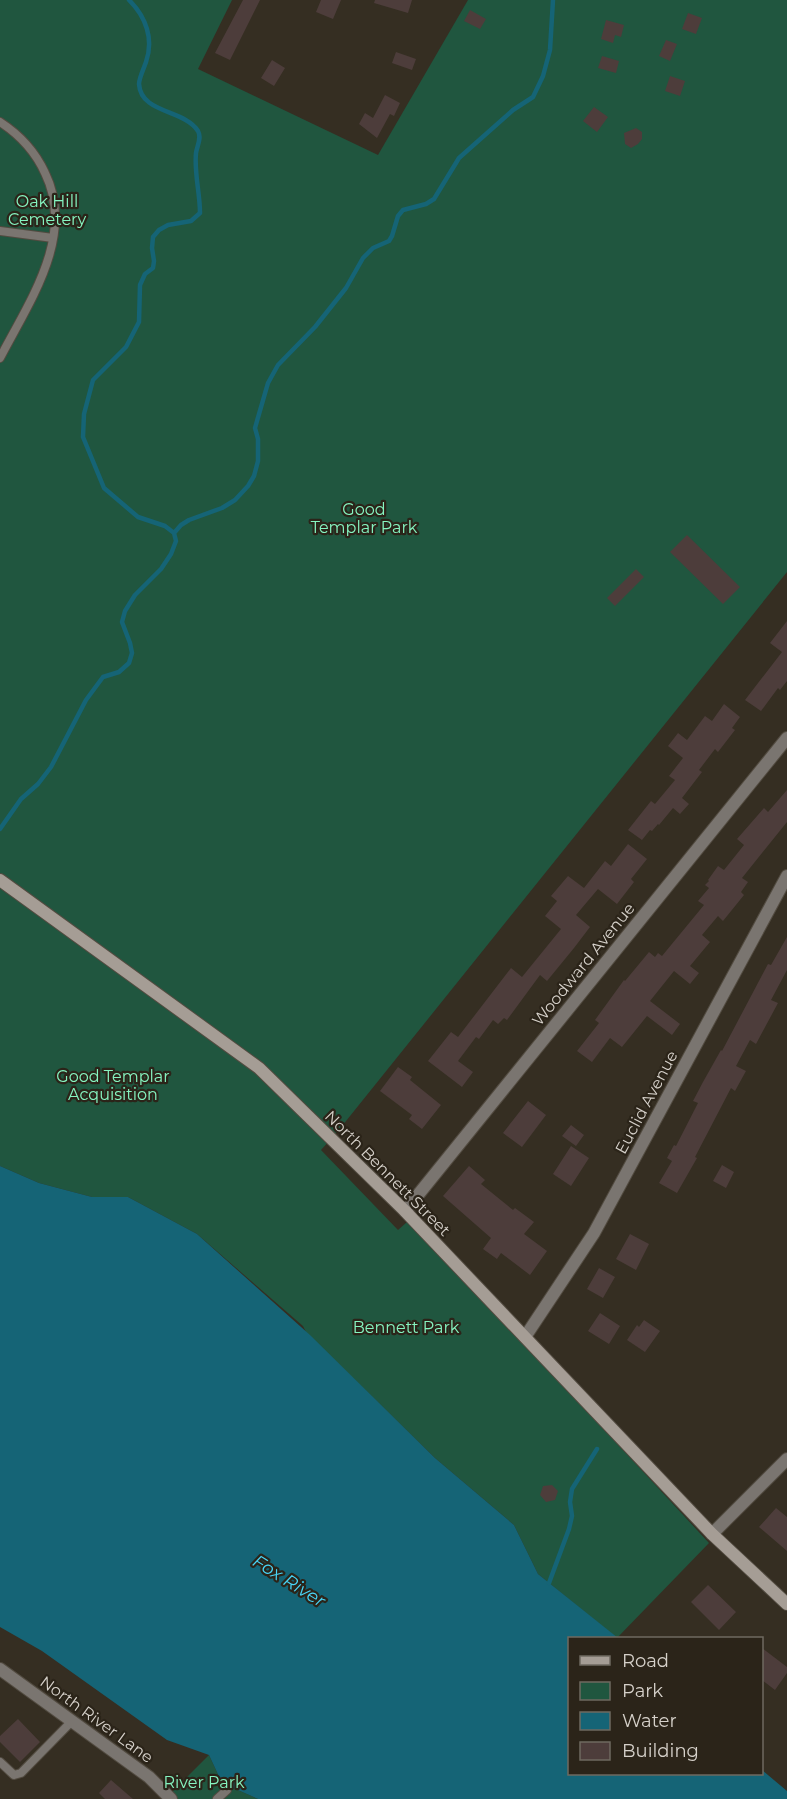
<svg xmlns="http://www.w3.org/2000/svg" width="787" height="1799" font-family="Montserrat,sans-serif">
<rect width="100%" height="100%" fill="#352e22"/>
<!-- green -->
<path fill="#20563f" d="M 0,0 L 232,0 L 198,69 L 378,155 L 468,0 L 787,0 L 787,572 L 338,1131 L 321,1150 L 398,1230 L 407,1222 L 587,1411 L 709,1543 L 617,1638 L 538,1574 L 514,1525 L 435,1458 L 306,1332 L 303,1326 L 197,1234 L 128,1197 L 92,1197 L 39,1183 L 0,1166 Z
M 209,1755 L 222,1783 L 258,1799 L 171,1799 L 168,1796 Z"/>
<!-- water -->
<path fill="#156476" d="M 0,1166 L 39,1183 L 92,1197 L 128,1197 L 197,1234 L 310,1335 L 435,1458 L 514,1525 L 538,1574 L 618,1638 L 570,1638 L 570,1774 L 762,1774 L 762,1770 L 787,1791 L 787,1799 L 258,1799 L 222,1783 L 209,1755 L 167,1740 L 42,1651 L 0,1627 Z"/>
<g fill="none" stroke-linecap="round" stroke-linejoin="round">
<!-- stream -->
<path stroke="#156476" stroke-width="4.5" d="M 174,533 L 181,525 L 189,520 L 222,508 L 235,500 L 248,486 L 254,476 L 258,461 L 258,439 L 255,428 L 268,383 L 278,365 L 315,327 L 346,288 L 363,258 L 373,248 L 389,241 L 392,236 L 398,216 L 403,210 L 426,204 L 434,199 L 459,158 L 513,110 L 533,97 L 543,76 L 550,50 L 553,0
M 0,829 L 21,799 L 38,784 L 51,767 L 86,700 L 103,677 L 119,672 L 129,663 L 132,653 L 130,643 L 122,622 L 125,611 L 135,595 L 161,569 L 171,554 L 176,541 L 174,533 L 165,526 L 138,517 L 104,488 L 83,437 L 84,414 L 93,380 L 126,347 L 139,322 L 140,285 L 145,274 L 153,268 L 154,261 L 152,248 L 153,237 L 159,230 L 168,225 L 191,221 L 200,213 C 200,193 194,173 196,153 C 197,146 202,138 198,131 C 184,109 141,114 139,84 C 139,78 144,68 146,62 C 154,39 146,17 129,0
M 549,1583 L 569,1529 L 572,1516 L 570,1502 L 572,1489 L 597,1449"/>
</g>
<!-- building -->
<path fill="#4d3d3b" d="M 243,0 L 260,0 L 230,60 L 215,53 Z
M 321,0 L 341,0 L 333,19 L 316,12 Z
M 375,0 L 412,0 L 408,13 L 374,3 Z
M 470,10 L 486,19 L 480,29 L 464,21 Z
M 688,13 L 702,18 L 696,34 L 682,29 Z
M 606,20 L 624,25 L 621,37 L 615,35 L 613,43 L 601,39 Z
M 666,40 L 677,44 L 670,61 L 659,56 Z
M 396,52 L 416,59 L 412,70 L 392,63 Z
M 602,56 L 619,61 L 616,73 L 598,68 Z
M 272,60 L 285,68 L 274,86 L 261,78 Z
M 670,76 L 685,81 L 680,96 L 665,91 Z
M 385,95 L 400,103 L 394,116 L 390,114 L 377,138 L 359,124 L 365,113 L 373,118 Z
M 594,107 L 608,117 L 597,132 L 583,121 Z
M 636,128 L 642,132 L 642,139 L 638,144 L 631,148 L 625,144 L 624,133 Z
M 687,535 L 740,587 L 723,604 L 670,552 Z
M 636,569 L 644,577 L 615,606 L 607,598 Z
M 787,621 L 787,681 L 780,690 L 778,688 L 761,711 L 745,700 L 782,652 L 770,643 Z
M 724,704 L 740,717 L 732,728 L 735,730 L 718,752 L 715,749 L 699,770 L 702,772 L 682,798 L 689,804 L 680,814 L 673,808 L 659,825 L 658,824 L 652,831 L 650,830 L 642,840 L 628,830 L 651,801 L 655,804 L 675,780 L 669,776 L 683,758 L 668,746 L 678,733 L 687,740 L 705,716 L 712,721 Z
M 787,790 L 787,822 L 742,878 L 748,882 L 741,892 L 744,895 L 723,921 L 718,916 L 702,935 L 710,942 L 690,966 L 699,973 L 690,984 L 674,971 L 650,1001 L 680,1024 L 672,1035 L 647,1016 L 622,1047 L 610,1038 L 592,1062 L 577,1051 L 599,1023 L 595,1020 L 624,980 L 625,981 L 649,952 L 655,957 L 658,953 L 662,956 L 704,905 L 698,901 L 709,888 L 705,885 L 709,881 L 708,880 L 718,866 L 724,870 L 744,845 L 737,839 L 764,808 L 768,812 Z
M 628,844 L 647,859 L 631,879 L 634,882 L 617,904 L 598,889 L 576,915 L 590,927 L 574,948 L 547,981 L 540,975 L 507,1020 L 504,1018 L 498,1024 L 493,1020 L 479,1039 L 476,1037 L 458,1061 L 473,1072 L 462,1087 L 428,1061 L 451,1032 L 458,1037 L 511,968 L 522,977 L 561,929 L 545,916 L 557,901 L 551,896 L 568,876 L 584,888 L 605,861 L 611,866 Z
M 787,937 L 787,970 L 771,1000 L 778,1003 L 756,1044 L 750,1040 L 736,1066 L 746,1071 L 735,1091 L 731,1088 L 695,1157 L 697,1158 L 677,1193 L 659,1183 L 672,1161 L 667,1158 L 674,1145 L 676,1146 L 698,1103 L 693,1101 L 703,1082 L 721,1050 L 722,1051 L 768,964 L 771,965 Z
M 398,1067 L 412,1077 L 410,1080 L 441,1105 L 422,1129 L 409,1119 L 412,1115 L 380,1091 Z
M 528,1101 L 546,1115 L 522,1147 L 503,1133 Z
M 571,1125 L 584,1135 L 576,1146 L 562,1136 Z
M 571,1146 L 589,1158 L 571,1186 L 553,1174 Z
M 722,1165 L 734,1172 L 726,1188 L 713,1181 Z
M 469,1166 L 485,1180 L 481,1184 L 513,1210 L 515,1208 L 534,1222 L 524,1234 L 547,1251 L 530,1275 L 501,1253 L 497,1259 L 483,1249 L 491,1238 L 443,1196 Z
M 630,1234 L 649,1244 L 636,1270 L 616,1259 Z
M 599,1268 L 615,1277 L 603,1298 L 587,1289 Z
M 600,1313 L 620,1326 L 609,1344 L 588,1331 Z
M 644,1320 L 660,1331 L 645,1352 L 627,1340 L 637,1325 L 639,1327 Z
M 552,1485 L 558,1491 L 555,1500 L 546,1502 L 540,1495 L 543,1486 Z
M 776,1508 L 787,1517 L 787,1551 L 759,1527 Z
M 708,1585 L 736,1612 L 719,1630 L 691,1602 Z
M 762,1648 L 787,1667 L 787,1673 L 775,1690 L 762,1680 Z
M 18,1719 L 40,1742 L 20,1762 L 0,1742 L 0,1736 Z
M 111,1780 L 133,1799 L 105,1799 L 99,1793 Z"/>
<g fill="none" stroke-linecap="round" stroke-linejoin="round">
<!-- service casing -->
<g stroke="#524b40" stroke-width="10">
<path id="service" d="M 0,122 C 20,135 35,151 45,173 C 76,236 29,302 0,358
M 0,231 L 53,238
M 0,1762 L 14,1775 L 21,1773 L 72,1721
M 217,1799 L 227,1790"/>
</g>
<!-- minor casing -->
<g stroke="#524b40" stroke-width="14">
<path id="minor" d="M 405,1211 L 787,738
M 525,1337 L 594,1233 L 787,876
M 712,1534 L 787,1459
M 0,1669 L 149,1777 L 171,1799"/>
</g>
<!-- secondary casing -->
<g stroke="#524b40" stroke-width="14">
<path id="secondary" d="M 0,880 L 259,1068 L 405,1211 L 712,1534 L 787,1604"/>
</g>
<!-- service -->
<use href="#service" stroke="#7a7570" stroke-width="8"/>
<!-- minor -->
<use href="#minor" stroke="#7a7570" stroke-width="12"/>
<!-- secondary -->
<use href="#secondary" stroke="#a59d95" stroke-width="12"/>
</g>
<g text-anchor="middle" stroke-width="4.5" stroke-linejoin="round" paint-order="stroke">
<!-- park labels -->
<g font-size="16" fill="#86f5c1" stroke="#2b2419">
<text x="47" y="207">Oak Hill<tspan x="47" dy="18">Cemetery</tspan></text>
<text x="364" y="515">Good<tspan x="364" dy="18">Templar Park</tspan></text>
<text x="113" y="1082">Good Templar<tspan x="113" dy="18">Acquisition</tspan></text>
<text x="406" y="1333">Bennett Park</text>
<text x="204" y="1788">River Park</text>
</g>
<!-- street labels -->
<g font-size="16" fill="#d6d1ca" stroke="#2b2419">
<text transform="translate(583 964) rotate(-51)" y="6">Woodward Avenue</text>
<text transform="translate(646 1102) rotate(-62)" y="6">Euclid Avenue</text>
<text transform="translate(388 1173) rotate(45)" y="6">North Bennett Street</text>
<text transform="translate(97 1719) rotate(36)" y="6">North River Lane</text>
</g>
<!-- water labels -->
<g font-size="18" font-style="italic" fill="#48d5f7" stroke="#2b2419">
<text transform="translate(289 1581) rotate(32)" y="6">Fox River</text>
</g>
</g>
<!-- legend -->
<rect x="568" y="1637" width="195" height="138" fill="#2b2419" stroke="#6f6960" stroke-width="1.5"/>
<rect x="580" y="1656" width="30" height="9" fill="#a59d95" stroke="#6f6960" stroke-width="1.5"/>
<text x="622" y="1667" font-size="18" fill="#d6d1ca">Road</text>
<rect x="580" y="1682" width="30" height="18" fill="#20563f" stroke="#6f6960" stroke-width="1.5"/>
<text x="622" y="1697" font-size="18" fill="#d6d1ca">Park</text>
<rect x="580" y="1712" width="30" height="18" fill="#156476" stroke="#6f6960" stroke-width="1.5"/>
<text x="622" y="1727" font-size="18" fill="#d6d1ca">Water</text>
<rect x="580" y="1742" width="30" height="18" fill="#4d3d3b" stroke="#6f6960" stroke-width="1.5"/>
<text x="622" y="1757" font-size="18" fill="#d6d1ca">Building</text>
</svg>
